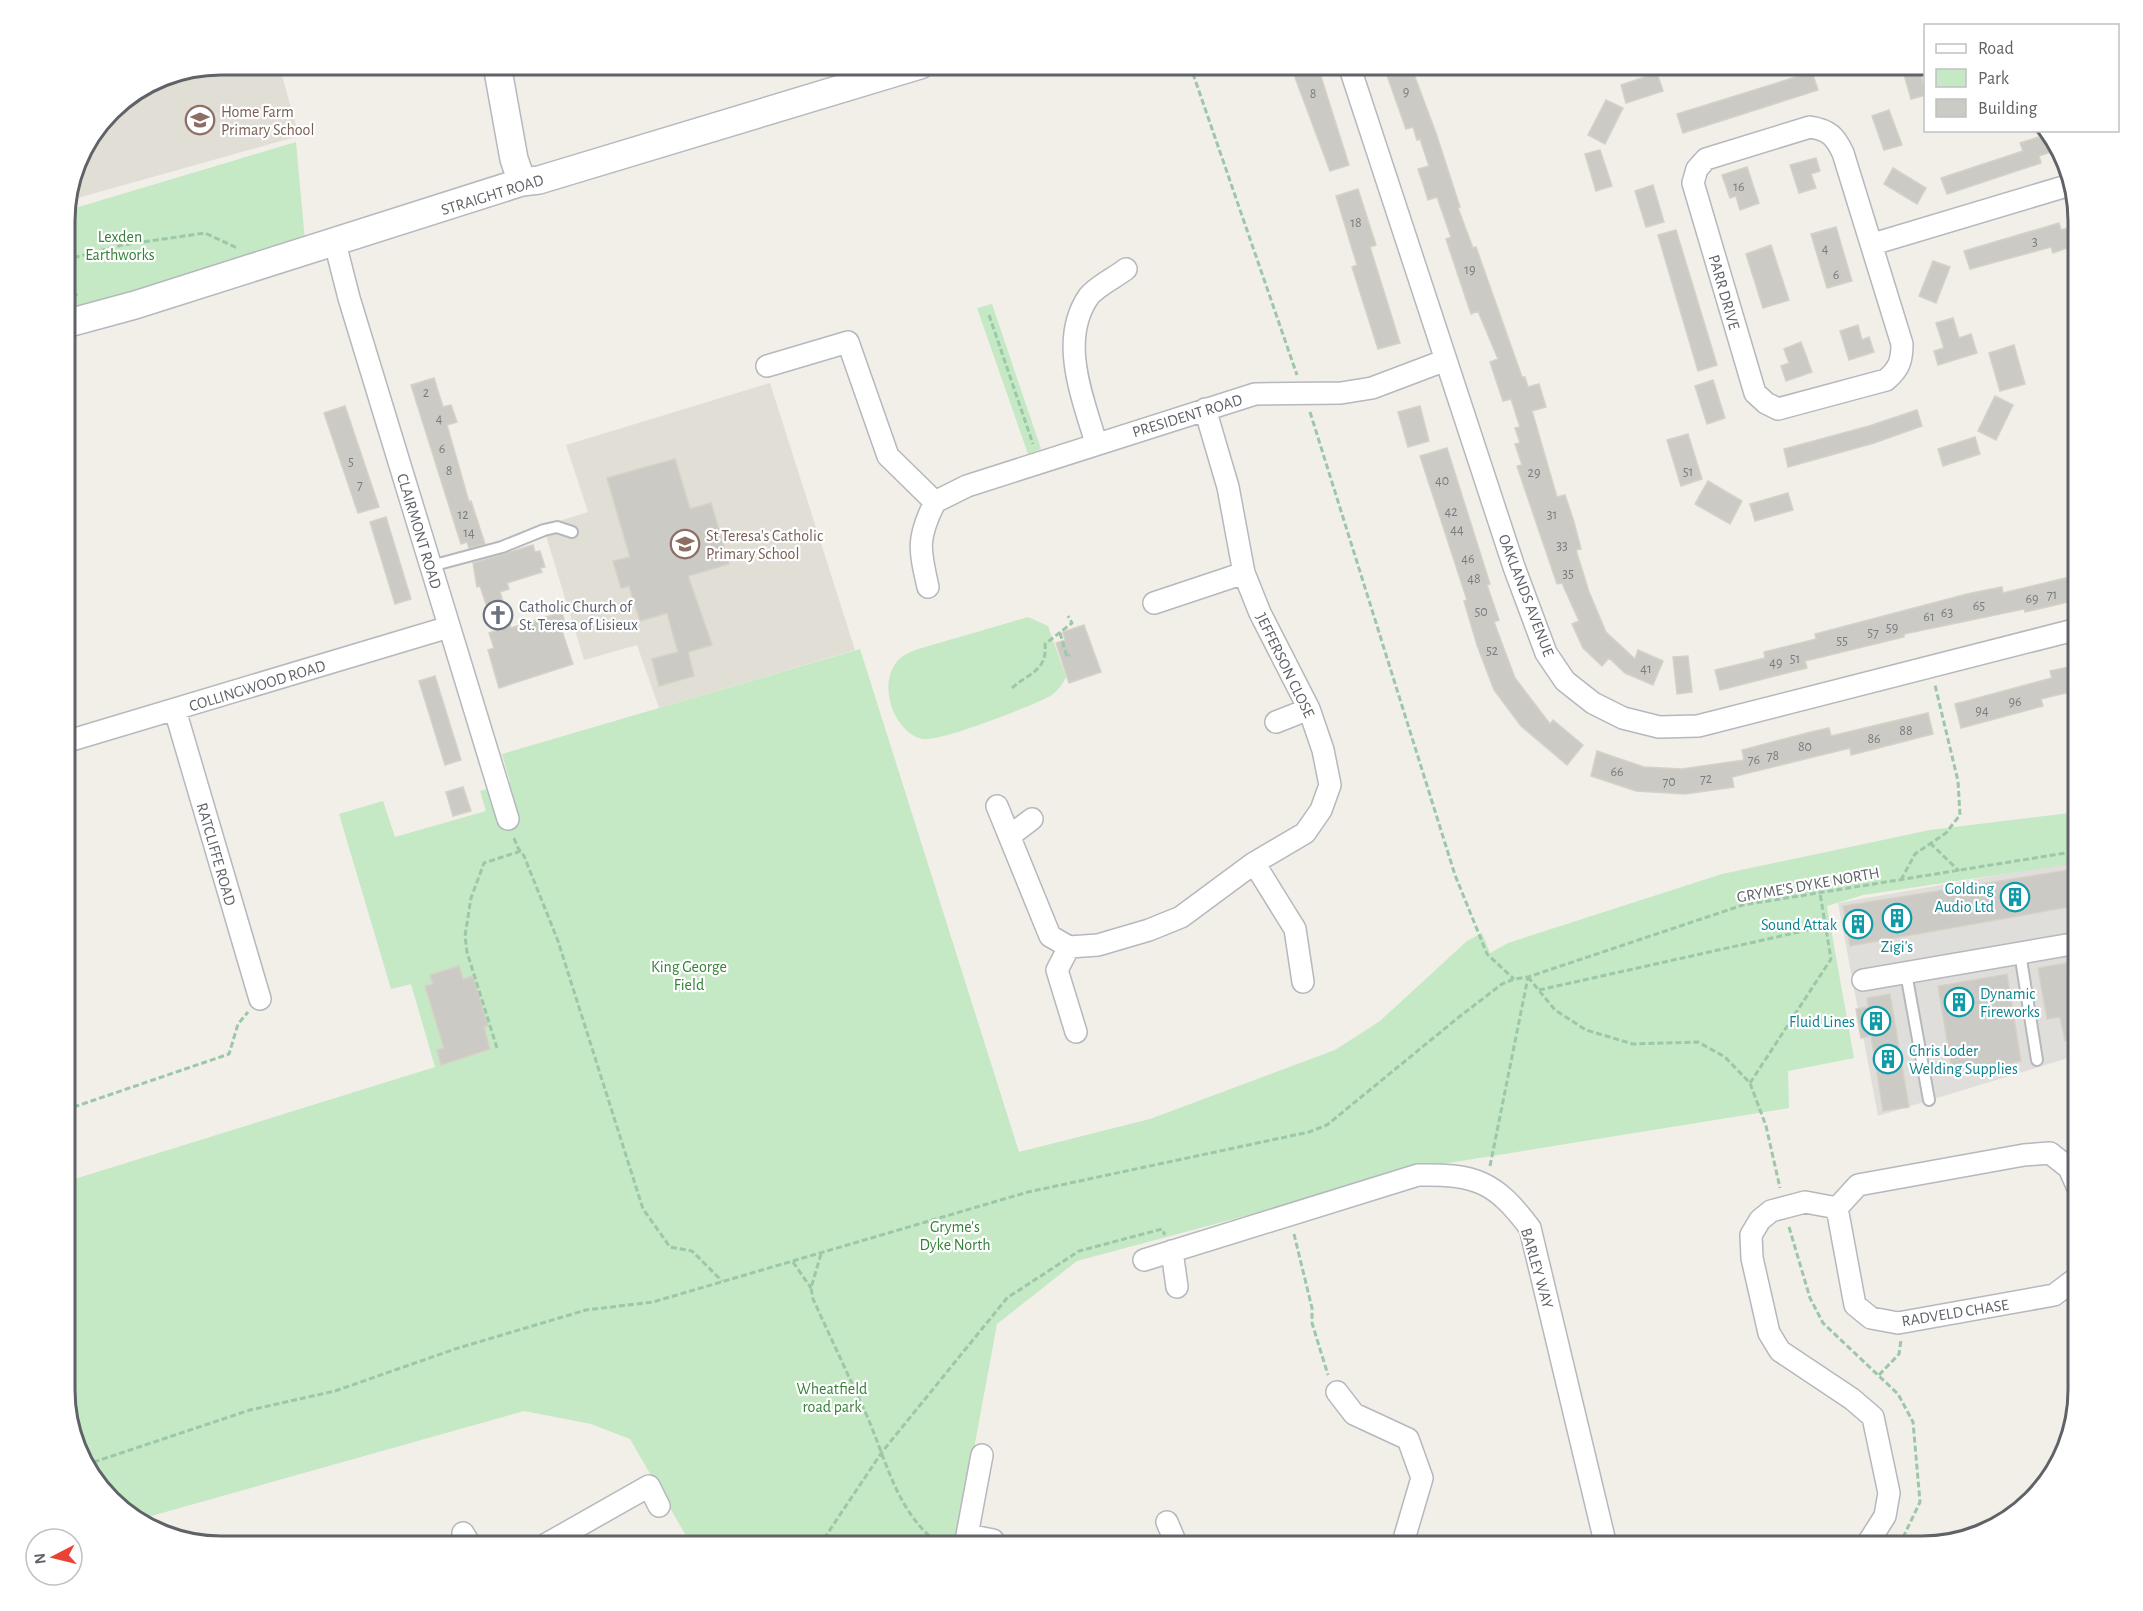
<svg xmlns="http://www.w3.org/2000/svg" width="2143" height="1611" font-family="'Alegreya Sans',sans-serif">
<rect width="100%" height="100%" fill="#f1efe8"/>
<!-- industrial -->
<path fill="#e0deda" d="M 2078,861 L 2078,1055 L 1878,1116 L 1838,903 Z"/>
<!-- education -->
<path fill="#e1ded6" d="M 221,65 L 279,65 L 299,136 L 67,201 L 81,152 L 118,104 L 161,76 Z
M 770,383 L 855,650 L 659,708 L 637,645 L 584,660 L 543,526 L 588,512 L 566,445 Z"/>
<!-- green -->
<path fill="#c5e8c5" d="M 296,142 L 305,241 L 65,314 L 65,211 Z
M 992,304 L 1041,449 L 1028,454 L 977,308 Z
M 1028,617 L 1048,626 L 1066,677 C 1063,684 1058,690 1052,695 C 1035,705 938,743 922,739 C 894,732 878,686 896,663 C 901,656 908,653 915,650 Z
M 860,649 L 1019,1152 L 1150,1119 L 1335,1050 L 1380,1021 L 1467,941 L 1482,933 L 1490,953 L 1508,943 L 1722,874 L 1930,830 L 2078,812 L 2078,863 L 1863,895 L 1827,906 L 1854,1058 L 1788,1071 L 1789,1108 L 1436,1165 L 1077,1261 L 997,1324 L 956,1546 L 692,1546 L 630,1439 L 591,1424 L 524,1411 L 137,1520 L 125,1514 L 81,1459 L 65,1400 L 65,1182 L 435,1067 L 411,984 L 391,989 L 339,814 L 383,801 L 395,837 L 486,811 L 480,791 L 510,782 L 502,754 Z"/>
<!-- building -->
<path fill="#cccac5" stroke="#d6d1c6" stroke-width="1.5" d="M 1317,64 L 1349,165 L 1330,171 L 1293,72 Z
M 1383,64 L 1410,64 L 1436,133 L 1460,207 L 1458,208 L 1473,248 L 1476,247 L 1522,377 L 1525,377 L 1528,387 L 1539,384 L 1546,407 L 1532,411 L 1557,497 L 1565,495 L 1574,522 L 1581,549 L 1576,550 L 1589,592 L 1606,632 L 1635,659 L 1638,650 L 1663,661 L 1653,685 L 1625,673 L 1609,658 L 1602,666 L 1583,648 L 1572,624 L 1579,621 L 1562,583 L 1557,584 L 1517,466 L 1522,465 L 1515,444 L 1520,443 L 1515,428 L 1520,427 L 1511,399 L 1503,401 L 1490,362 L 1498,359 L 1478,311 L 1471,314 L 1446,239 L 1451,237 L 1437,197 L 1428,200 L 1424,187 L 1418,169 L 1429,166 L 1420,139 L 1417,140 L 1413,127 L 1406,129 Z
M 1901,64 L 1918,64 L 1926,95 L 1911,99 Z
M 1812,72 L 1818,90 L 1683,133 L 1677,114 Z
M 1657,73 L 1663,91 L 1626,103 L 1621,85 Z
M 1606,100 L 1623,108 L 1605,144 L 1588,135 Z
M 1889,110 L 1902,145 L 1884,150 L 1872,116 Z
M 2048,134 L 2056,150 L 2039,156 L 2041,163 L 1947,194 L 1941,178 L 2023,151 L 2020,143 Z
M 1600,150 L 1612,186 L 1596,191 L 1585,154 Z
M 1816,158 L 1820,171 L 1811,174 L 1816,188 L 1799,193 L 1790,165 Z
M 1747,167 L 1759,203 L 1740,210 L 1736,196 L 1730,198 L 1722,175 Z
M 1893,168 L 1926,188 L 1917,204 L 1884,184 Z
M 1653,185 L 1664,222 L 1646,227 L 1635,191 Z
M 1358,189 L 1376,245 L 1370,247 L 1400,343 L 1378,349 L 1352,267 L 1357,265 L 1336,196 Z
M 2059,223 L 2061,230 L 2075,226 L 2078,244 L 2053,253 L 2051,247 L 1970,269 L 1964,251 Z
M 1836,227 L 1852,281 L 1827,288 L 1811,234 Z
M 1676,230 L 1717,365 L 1698,371 L 1658,235 Z
M 1771,245 L 1789,300 L 1763,308 L 1746,254 Z
M 1933,261 L 1950,267 L 1936,303 L 1919,296 Z
M 1953,318 L 1959,338 L 1971,334 L 1977,353 L 1938,365 L 1934,351 L 1944,348 L 1936,323 Z
M 1858,325 L 1862,340 L 1869,337 L 1874,352 L 1849,360 L 1840,331 Z
M 1801,342 L 1812,372 L 1786,381 L 1781,366 L 1789,363 L 1784,349 Z
M 2014,345 L 2025,384 L 2000,391 L 1989,353 Z
M 434,378 L 443,407 L 451,405 L 457,422 L 447,425 L 469,502 L 471,501 L 485,544 L 469,548 L 467,542 L 461,544 L 411,385 Z
M 1713,380 L 1725,418 L 1707,424 L 1695,386 Z
M 1995,396 L 2013,405 L 1996,440 L 1978,431 Z
M 345,406 L 379,507 L 358,513 L 324,413 Z
M 1420,406 L 1429,441 L 1408,447 L 1398,412 Z
M 1917,410 L 1922,426 L 1874,443 L 1788,467 L 1784,449 L 1869,426 Z
M 1688,434 L 1702,479 L 1681,486 L 1667,440 Z
M 1975,437 L 1980,454 L 1943,466 L 1938,449 Z
M 1447,448 L 1490,584 L 1487,585 L 1499,620 L 1494,622 L 1515,678 L 1550,724 L 1553,720 L 1583,745 L 1567,765 L 1521,726 L 1494,690 L 1477,645 L 1464,601 L 1467,600 L 1420,456 Z
M 675,459 L 690,509 L 711,503 L 729,564 L 688,576 L 712,645 L 688,652 L 694,676 L 659,686 L 652,659 L 678,652 L 667,613 L 640,621 L 629,586 L 621,588 L 613,561 L 630,557 L 607,478 Z
M 1708,481 L 1742,501 L 1730,524 L 1695,504 Z
M 1788,493 L 1793,510 L 1755,521 L 1750,504 Z
M 386,517 L 411,599 L 395,604 L 370,522 Z
M 533,545 L 535,552 L 540,551 L 545,567 L 540,568 L 542,572 L 507,583 L 509,589 L 500,592 L 511,628 L 562,612 L 566,627 L 561,628 L 573,664 L 499,688 L 488,650 L 494,648 L 489,633 L 495,631 L 480,586 L 477,587 L 473,563 Z
M 2078,575 L 2078,598 L 2064,603 L 2025,612 L 2024,609 L 1904,634 L 1904,637 L 1805,661 L 1807,668 L 1720,690 L 1715,670 L 1765,658 L 1764,652 L 1816,639 L 1815,634 L 1967,594 L 2002,587 L 2003,593 Z
M 1084,625 L 1101,672 L 1069,683 L 1056,643 L 1065,640 L 1063,632 Z
M 1688,656 L 1692,692 L 1677,694 L 1673,657 Z
M 2078,665 L 2078,690 L 2041,699 L 2043,706 L 1961,728 L 1955,704 L 2052,678 L 2050,671 Z
M 435,676 L 461,760 L 445,765 L 419,681 Z
M 1928,713 L 1933,734 L 1851,755 L 1850,748 L 1732,777 L 1734,787 L 1685,794 L 1636,791 L 1591,776 L 1597,751 L 1644,767 L 1682,769 L 1744,760 L 1742,750 L 1811,732 L 1829,728 L 1831,736 Z
M 463,787 L 471,811 L 453,816 L 446,792 Z
M 2068,870 L 2074,906 L 1850,946 L 1843,906 Z
M 2066,963 L 2076,1016 L 2078,1016 L 2078,1039 L 2065,1041 L 2060,1017 L 2047,1019 L 2038,968 Z
M 459,966 L 463,979 L 473,976 L 488,1026 L 484,1027 L 490,1049 L 441,1065 L 437,1050 L 444,1048 L 425,986 L 433,984 L 430,975 Z
M 2007,974 L 2021,1061 L 1953,1076 L 1938,986 Z
M 1890,994 L 1909,1107 L 1883,1111 L 1871,1036 L 1861,1038 L 1856,1009 L 1868,1007 L 1867,998 Z"/>
<g fill="none" stroke-linecap="round" stroke-linejoin="round">
<!-- service casing -->
<g stroke="#b5b8bc" stroke-width="14">
<path id="service" d="M 431,566 L 502,547 L 544,530 L 557,527 L 572,532
M 2020,953 L 2037,1060
M 1906,973 L 1929,1100"/>
</g>
<!-- minor casing -->
<g stroke="#b5b8bc" stroke-width="24">
<path id="minor" d="M 1349,65 L 1514,567 L 1546,653 L 1565,681 L 1593,703 L 1623,718 L 1659,727 L 1698,726 L 2078,629
M 1810,127 C 1829,130 1835,136 1843,153 L 1902,344 C 1902,361 1899,369 1886,380 L 1778,409 L 1766,403 L 1755,393 L 1693,183 L 1697,169 L 1706,159 Z
M 335,243 L 349,298 L 508,819
M 1873,244 L 2070,185
M 767,366 L 848,342 L 888,456 L 935,502 L 967,486 L 1255,394 L 1341,393 L 1372,388 L 1446,360
M 1096,443 C 1083,398 1058,340 1089,296 C 1097,286 1116,277 1126,269
M 928,587 C 919,548 917,538 935,502
M 1154,603 L 1244,573
M 175,710 L 260,999
M 1276,722 L 1309,709
M 65,742 L 449,627
M 997,806 L 1050,936 L 1069,947 L 1098,945 L 1149,930 L 1181,917 L 1254,863 L 1305,833 L 1321,810 L 1330,785 L 1323,750 L 1309,709 L 1260,613 L 1244,573 L 1228,487 L 1205,409
M 1011,835 L 1032,819
M 1254,863 L 1295,929 L 1303,982
M 1069,947 L 1057,970 L 1076,1032
M 1863,980 L 2078,943
M 1837,1208 L 1855,1305 L 1871,1318 L 1898,1323 L 2054,1295 L 2078,1277
M 1172,1251 L 1177,1287
M 1144,1260 L 1418,1175 C 1475,1174 1495,1181 1530,1228 L 1606,1546
M 1337,1392 L 1354,1414 L 1408,1439 L 1422,1478 L 1402,1546
M 1167,1522 L 1177,1546
M 463,1533 L 471,1546
M 968,1535 L 993,1540
M 543,1546 L 649,1486 L 659,1506
M 965,1546 L 982,1455
M 1866,1546 L 1885,1516 L 1889,1493 L 1873,1417 L 1852,1399 L 1780,1351 L 1769,1333 L 1752,1258 L 1751,1235 L 1760,1220 L 1771,1211 L 1805,1202 L 1837,1208 L 1858,1185 L 2024,1155 L 2050,1153 L 2069,1168 L 2078,1188"/>
</g>
<!-- tertiary casing -->
<g stroke="#b5b8bc" stroke-width="30">
<path id="tertiary" d="M 497,65 L 514,159 L 522,182
M 65,324 L 135,305 L 522,182 L 539,180 L 920,65"/>
</g>
<!-- path -->
<path stroke="#9cc7a9" stroke-width="3" stroke-dasharray="6 3" stroke-linecap="butt" d="M 1190,65 L 1297,375
M 65,260 L 122,245 L 205,233 L 237,248
M 65,287 L 78,296
M 989,315 L 1033,444
M 1310,412 L 1455,875 L 1487,954 L 1514,979
M 1060,633 L 1067,657 L 1070,655
M 1012,688 C 1027,674 1048,671 1045,644 L 1072,623 L 1068,616
M 514,838 L 518,848 L 524,856 L 558,941 L 643,1209 L 670,1247 L 692,1251 L 722,1281
M 1930,843 L 1959,871
M 1901,880 L 1915,854 L 1946,833 L 1960,815 L 1958,781 L 1935,685
M 1528,977 L 1555,1010 L 1586,1030 L 1633,1044 L 1698,1042 L 1725,1057 L 1750,1083 L 1766,1126 L 1780,1188
M 1539,990 L 1826,926
M 497,1048 L 467,952 L 465,936 L 471,898 L 484,863 L 521,851
M 1750,1083 L 1831,959 L 1820,893
M 65,1110 L 229,1054 L 238,1024 L 248,1012
M 1490,1166 L 1528,977
M 1789,1227 L 1810,1298 L 1823,1323 L 1898,1394 L 1913,1422 L 1920,1502 L 1899,1546
M 1294,1234 L 1312,1308 L 1312,1323 L 1328,1375
M 821,1254 L 811,1288 L 813,1299 C 831,1338 849,1377 867,1416 C 888,1465 897,1513 941,1546
M 793,1262 L 811,1288
M 1879,1375 L 1899,1354 L 1901,1340
M 85,1465 L 250,1410 L 335,1391 L 455,1349 L 586,1310 L 653,1302 L 1028,1192 L 1309,1132 L 1327,1125 L 1459,1017 L 1502,984 L 1514,979 L 1528,977 L 1743,905 L 2078,851
M 819,1546 L 882,1452 L 1007,1298 L 1079,1251 L 1162,1229 L 1165,1235"/>
<!-- service -->
<use href="#service" stroke="#fff" stroke-width="10"/>
<!-- minor -->
<use href="#minor" stroke="#fff" stroke-width="21"/>
<!-- tertiary -->
<use href="#tertiary" stroke="#fff" stroke-width="27"/>
</g>
<!-- icons -->
<defs>
<g id="school-ring" transform="scale(1.5)"><circle r="9.5" fill="#fff" stroke="#8d6e63" stroke-width="1.5"/><path d="M0-5L7-2L0 1L-7-2ZM-4 1L0 2.5L4 1V4Q0 6-4 4Z" fill="#8d6e63"/></g>
<g id="church-ring" transform="scale(1.5)"><circle r="9.5" fill="#fff" stroke="#6b7280" stroke-width="1.5"/><path d="M-1.2-6h2.4v3.5h3.3v2.4h-3.3V6h-2.4V-.1h-3.3v-2.4h3.3Z" fill="#6b7280"/></g>
<g id="building-ring" transform="scale(1.5)"><circle r="9.5" fill="#fff" stroke="#0f9aa8" stroke-width="1.5"/><path d="M-4-6H4V6H1V3H-1V6H-4ZM-2.5-4.3h1.7v1.8h-1.7ZM.8-4.3h1.7v1.8H.8ZM-2.5-1h1.7V.8h-1.7ZM.8-1h1.7V.8H.8Z" fill="#0f9aa8"/></g>
</defs>
<g fill-rule="evenodd">
<use href="#school-ring" x="200" y="120"/>
<use href="#school-ring" x="685" y="544"/>
<use href="#church-ring" x="498" y="615"/>
<use href="#building-ring" x="2015" y="897"/>
<use href="#building-ring" x="1897" y="918"/>
<use href="#building-ring" x="1858" y="924"/>
<use href="#building-ring" x="1959" y="1002"/>
<use href="#building-ring" x="1876" y="1021"/>
<use href="#building-ring" x="1888" y="1059"/>
</g>
<g text-anchor="middle" stroke-width="4.5" stroke-linejoin="round" paint-order="stroke">
<!-- number labels -->
<g font-size="14" fill="#7a7d7f">
<text x="1406" y="96">9</text>
<text x="1313" y="98">8</text>
<text x="1739" y="191">16</text>
<text x="1356" y="227">18</text>
<text x="2035" y="246">3</text>
<text x="1825" y="253">4</text>
<text x="1470" y="274">19</text>
<text x="1836" y="279">6</text>
<text x="426" y="397">2</text>
<text x="439" y="423">4</text>
<text x="442" y="453">6</text>
<text x="351" y="466">5</text>
<text x="449" y="475">8</text>
<text x="1688" y="476">51</text>
<text x="1534" y="477">29</text>
<text x="1442" y="485">40</text>
<text x="360" y="489">7</text>
<text x="1451" y="516">42</text>
<text x="463" y="519">12</text>
<text x="1552" y="519">31</text>
<text x="1457" y="534">44</text>
<text x="469" y="537">14</text>
<text x="1562" y="550">33</text>
<text x="1468" y="563">46</text>
<text x="1568" y="578">35</text>
<text x="1474" y="583">48</text>
<text x="2052" y="599">71</text>
<text x="2032" y="603">69</text>
<text x="1979" y="610">65</text>
<text x="1481" y="616">50</text>
<text x="1947" y="617">63</text>
<text x="1929" y="621">61</text>
<text x="1892" y="632">59</text>
<text x="1873" y="637">57</text>
<text x="1842" y="645">55</text>
<text x="1492" y="655">52</text>
<text x="1795" y="663">51</text>
<text x="1776" y="667">49</text>
<text x="1646" y="673">41</text>
<text x="2015" y="706">96</text>
<text x="1982" y="715">94</text>
<text x="1906" y="735">88</text>
<text x="1874" y="743">86</text>
<text x="1805" y="751">80</text>
<text x="1773" y="760">78</text>
<text x="1754" y="764">76</text>
<text x="1617" y="776">66</text>
<text x="1706" y="783">72</text>
<text x="1669" y="786">70</text>
</g>
<!-- education labels -->
<g font-size="16" fill="#785e54" stroke="#fff" text-anchor="start">
<text x="221" y="117">Home Farm<tspan x="221" dy="18">Primary School</tspan></text>
<text x="706" y="541">St Teresa's Catholic<tspan x="706" dy="18">Primary School</tspan></text>
</g>
<!-- street labels -->
<g font-size="16" fill="#5f6368" stroke="#fff">
<text transform="translate(492 194) rotate(-17)" y="6">STRAIGHT ROAD</text>
<text transform="translate(1725 292) rotate(74)" y="6">PARR DRIVE</text>
<text transform="translate(1187 415) rotate(-17)" y="6">PRESIDENT ROAD</text>
<text transform="translate(420 531) rotate(73)" y="6">CLAIRMONT ROAD</text>
<text transform="translate(1527 595) rotate(69)" y="6">OAKLANDS AVENUE</text>
<text transform="translate(1286 665) rotate(64)" y="6">JEFFERSON CLOSE</text>
<text transform="translate(257 685) rotate(-17)" y="6">COLLINGWOOD ROAD</text>
<text transform="translate(217 854) rotate(74)" y="6">RATCLIFFE ROAD</text>
<text transform="translate(1808 884) rotate(-10)" y="6">GRYME'S DYKE NORTH</text>
<text transform="translate(1538 1268) rotate(74)" y="6">BARLEY WAY</text>
<text transform="translate(1955 1312) rotate(-9)" y="6">RADVELD CHASE</text>
</g>
<!-- park labels -->
<g font-size="16" fill="#348238" stroke="#fff">
<text x="120" y="242">Lexden<tspan x="120" dy="18">Earthworks</tspan></text>
<text x="689" y="972">King George<tspan x="689" dy="18">Field</tspan></text>
<text x="955" y="1232">Gryme's<tspan x="955" dy="18">Dyke North</tspan></text>
<text x="832" y="1394">Wheatfield<tspan x="832" dy="18">road park</tspan></text>
</g>
<!-- worship labels -->
<g font-size="16" fill="#5b616d" stroke="#fff" text-anchor="start">
<text x="519" y="612">Catholic Church of<tspan x="519" dy="18">St. Teresa of Lisieux</tspan></text>
</g>
<!-- culture labels -->
<g font-size="16" fill="#0d838f" stroke="#fff" text-anchor="end">
<text x="1994" y="894">Golding<tspan x="1994" dy="18">Audio Ltd</tspan></text>
<text x="1837" y="930">Sound Attak</text>
<text x="1897" y="952" text-anchor="middle">Zigi's</text>
<text x="1980" y="999" text-anchor="start">Dynamic<tspan x="1980" dy="18">Fireworks</tspan></text>
<text x="1855" y="1027">Fluid Lines</text>
<text x="1909" y="1056" text-anchor="start">Chris Loder<tspan x="1909" dy="18">Welding Supplies</tspan></text>
</g>
</g>
<!-- crop -->
<path d="M0 0H2143V1611H0ZM221 75H1922A146 146 0 0 1 2068 221V1390A146 146 0 0 1 1922 1536H221A146 146 0 0 1 75 1390V221A146 146 0 0 1 221 75Z" fill="#fff" fill-rule="evenodd"/>
<path fill="none" stroke="#5f6368" stroke-width="3" d="M221 75H1922A146 146 0 0 1 2068 221V1390A146 146 0 0 1 1922 1536H221A146 146 0 0 1 75 1390V221A146 146 0 0 1 221 75Z"/>
<!-- legend -->
<rect x="1924" y="24" width="195" height="108" fill="#ffffff" stroke="#bfc1c3" stroke-width="1.5"/>
<rect x="1936" y="44" width="30" height="9" fill="#ffffff" stroke="#bfc1c3" stroke-width="1.5"/>
<text x="1978" y="54" font-size="18" fill="#5f6368">Road</text>
<rect x="1936" y="69" width="30" height="18" fill="#c5e8c5" stroke="#bfc1c3" stroke-width="1.5"/>
<text x="1978" y="84" font-size="18" fill="#5f6368">Park</text>
<rect x="1936" y="99" width="30" height="18" fill="#cccac5" stroke="#bfc1c3" stroke-width="1.5"/>
<text x="1978" y="114" font-size="18" fill="#5f6368">Building</text>
<!-- north arrow -->
<g transform="translate(54 1557) rotate(263)"><circle r="28" fill="#ffffff" stroke="#bfc1c3" stroke-width="1.5"/>
<path d="M0-4.5L10 22L0 15L-10 22Z" fill="#ea4335"/>
<text y="-9" font-size="16" font-weight="bold" text-anchor="middle" fill="#5f6368">N</text>
</g>
</svg>
